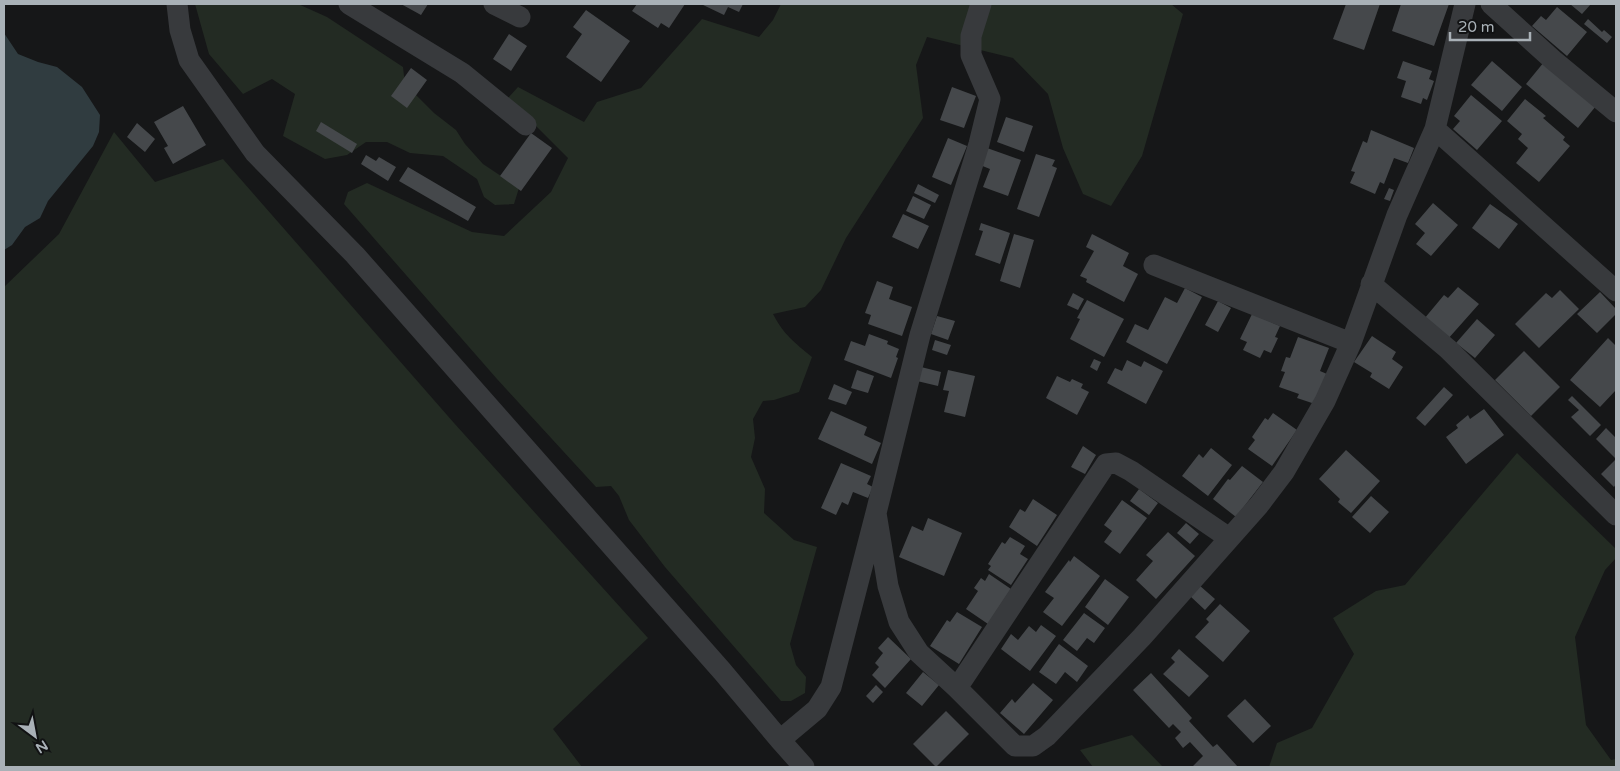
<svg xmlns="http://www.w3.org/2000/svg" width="1620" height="771" font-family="'Varela Round',sans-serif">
<rect width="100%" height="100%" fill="#161718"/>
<!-- green -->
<path fill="#232b23" d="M 195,4 L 298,4 L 327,17 L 403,67 L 405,84 L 434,113 L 456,130 L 465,144 L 483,164 L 519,188 L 514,204 L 495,205 L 484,197 L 477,179 L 443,156 L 410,153 L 387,142 L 366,142 L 347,155 L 325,159 L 283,136 L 295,94 L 272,79 L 243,94 L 209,54 Z
M 781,4 L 1171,4 L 1183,14 L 1142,156 L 1111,206 L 1083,194 L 1063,148 L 1048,94 L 1013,58 L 927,37 L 916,65 L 923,118 L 846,238 L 821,290 L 805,307 L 773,314 C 784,335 794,342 812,357 L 799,392 L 774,400 L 763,401 L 753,419 L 755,438 L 751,457 L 765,489 L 764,513 L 794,540 L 817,547 L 790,644 L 796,665 L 806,677 L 805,693 L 791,701 L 781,701 L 665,567 L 629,520 L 619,496 L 611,486 L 596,487 L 497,379 L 344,204 L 348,192 L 367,183 L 472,232 L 504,236 L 551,192 L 568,158 L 508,98 L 518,87 L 584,122 L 597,102 L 641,88 L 702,19 L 759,37 L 773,20 Z
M 114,132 L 155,182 L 223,159 L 454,423 L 648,638 L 553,729 L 582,767 L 4,767 L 4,287 L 59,234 Z
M 1517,453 L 1616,549 L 1616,558 L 1605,570 L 1575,637 L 1586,725 L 1611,760 L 1616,759 L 1616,767 L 1269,767 L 1277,743 L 1312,728 L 1354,654 L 1333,618 L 1376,591 L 1405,585 Z
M 1132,735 L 1163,767 L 1093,767 L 1080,750 Z"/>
<!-- water -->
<path fill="#303c40" d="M 4,33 L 18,54 L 38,62 L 57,67 L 82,87 L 100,115 L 99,132 L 93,146 L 48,201 L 40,218 L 25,227 L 12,245 L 4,250 Z"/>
<!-- building -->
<path fill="#45484b" d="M 401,4 L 428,4 L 421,15 Z
M 637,4 L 685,4 L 669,28 L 661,23 L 658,28 L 632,11 Z
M 701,4 L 743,4 L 739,12 L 728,7 L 724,15 Z
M 1346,4 L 1380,4 L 1364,50 L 1333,39 Z
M 1401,4 L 1449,4 L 1434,46 L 1392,31 Z
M 1570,4 L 1591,4 L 1582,14 Z
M 1557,7 L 1587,32 L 1567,56 L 1532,26 L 1541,16 L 1546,20 Z
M 586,10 L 630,41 L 601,82 L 566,57 L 582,34 L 573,27 Z
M 1588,19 L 1602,32 L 1604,30 L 1612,37 L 1607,43 L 1584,24 Z
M 509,34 L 527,46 L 511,71 L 493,59 Z
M 1403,61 L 1432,71 L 1429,79 L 1434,81 L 1427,100 L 1423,98 L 1421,104 L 1401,97 L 1406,81 L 1397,78 Z
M 1492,61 L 1522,87 L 1502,111 L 1471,85 Z
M 1544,62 L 1596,106 L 1578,128 L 1526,84 Z
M 411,68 L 427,80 L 407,108 L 391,96 Z
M 952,87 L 976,96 L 964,128 L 940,120 Z
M 1471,95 L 1502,121 L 1477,150 L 1453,129 L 1460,121 L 1454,116 Z
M 1525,99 L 1546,116 L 1543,118 L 1565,137 L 1563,140 L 1570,146 L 1539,182 L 1516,163 L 1528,148 L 1518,139 L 1522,134 L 1507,121 Z
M 183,106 L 206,145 L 173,164 L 164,148 L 168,146 L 154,122 Z
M 1006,117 L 1033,126 L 1024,152 L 997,142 Z
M 321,122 L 357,144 L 352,153 L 316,131 Z
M 137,123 L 155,139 L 145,152 L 127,137 Z
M 1371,130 L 1414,148 L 1408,163 L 1394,158 L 1384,184 L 1380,182 L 1375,194 L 1350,183 L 1355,172 L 1351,171 L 1363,141 L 1367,143 Z
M 531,133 L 552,148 L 521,191 L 500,176 Z
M 948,138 L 967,146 L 951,185 L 932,177 Z
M 987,148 L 1021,160 L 1008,196 L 983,187 L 990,169 L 980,165 Z
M 1036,154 L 1055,160 L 1052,166 L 1057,168 L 1039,217 L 1017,209 Z
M 366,155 L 376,161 L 379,157 L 396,167 L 388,181 L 361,164 Z
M 408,167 L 476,207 L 468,221 L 399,181 Z
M 918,184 L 939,195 L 935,203 L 914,193 Z
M 1389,188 L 1394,190 L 1390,201 L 1384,199 Z
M 913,196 L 931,205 L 924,219 L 906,211 Z
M 1433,203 L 1458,225 L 1431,256 L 1416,244 L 1425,233 L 1415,224 Z
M 1490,204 L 1518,224 L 1499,249 L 1472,228 Z
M 903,214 L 929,226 L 918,249 L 892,237 Z
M 981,223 L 1010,233 L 1000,264 L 975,255 L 983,231 L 979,230 Z
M 1014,234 L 1034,240 L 1020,288 L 1000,281 Z
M 1092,234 L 1129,253 L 1123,266 L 1138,274 L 1124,302 L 1086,282 L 1087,279 L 1080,276 L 1094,251 L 1086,247 Z
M 877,281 L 893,287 L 889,299 L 912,307 L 902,336 L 868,324 L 871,315 L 865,313 Z
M 1458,287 L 1479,304 L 1447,340 L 1424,319 L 1444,295 L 1448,298 Z
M 1185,288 L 1202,297 L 1167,364 L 1126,342 L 1135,324 L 1148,330 L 1165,297 L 1177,303 Z
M 1560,290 L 1579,309 L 1539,348 L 1515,324 L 1546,293 L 1552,298 Z
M 1600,292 L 1616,309 L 1616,314 L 1597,333 L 1577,314 Z
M 1073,293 L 1084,299 L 1078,310 L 1067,305 Z
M 1087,300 L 1124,319 L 1104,357 L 1070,339 L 1080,319 L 1077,318 Z
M 1218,301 L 1231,308 L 1218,332 L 1205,325 Z
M 1252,314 L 1280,326 L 1275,337 L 1278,338 L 1271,353 L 1264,350 L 1260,358 L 1243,350 L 1247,342 L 1240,339 Z
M 937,316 L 955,321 L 948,340 L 931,334 Z
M 1477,319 L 1495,335 L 1475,358 L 1456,343 Z
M 869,334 L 888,341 L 887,344 L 899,349 L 896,357 L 898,358 L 891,378 L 844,360 L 851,341 L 865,346 Z
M 1372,336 L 1396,352 L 1392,359 L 1403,367 L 1389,389 L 1370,377 L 1372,373 L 1354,362 Z
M 1298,337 L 1329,348 L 1320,371 L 1327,374 L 1315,404 L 1297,398 L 1299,394 L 1279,387 L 1285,372 L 1281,371 L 1286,357 L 1290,358 Z
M 1608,338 L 1616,346 L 1616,390 L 1600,407 L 1570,380 Z
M 935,340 L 951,345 L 947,355 L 932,350 Z
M 1524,351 L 1560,387 L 1531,416 L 1495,380 Z
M 1094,359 L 1101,362 L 1097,371 L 1090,367 Z
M 1127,360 L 1141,367 L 1144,361 L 1163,371 L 1146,404 L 1107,383 L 1115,368 L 1122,371 Z
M 921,367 L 941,372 L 938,386 L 917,381 Z
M 857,370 L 874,376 L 868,393 L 851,388 Z
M 948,370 L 975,376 L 965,417 L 944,412 L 949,391 L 943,390 Z
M 1057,376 L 1070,382 L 1072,379 L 1083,384 L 1081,388 L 1089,392 L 1077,415 L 1046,398 Z
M 834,384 L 852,392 L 846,405 L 828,399 Z
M 1444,387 L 1453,395 L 1425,426 L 1416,418 Z
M 1572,396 L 1601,425 L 1590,436 L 1571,417 L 1579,410 L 1568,400 Z
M 1484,409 L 1504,435 L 1466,464 L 1446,437 L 1458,428 L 1456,425 L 1468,415 L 1470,419 Z
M 831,411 L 867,427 L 864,435 L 881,443 L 872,464 L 818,439 Z
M 1273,413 L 1297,430 L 1272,466 L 1248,449 L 1255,440 L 1252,437 L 1265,418 L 1268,420 Z
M 1606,428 L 1616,438 L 1616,484 L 1614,487 L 1601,474 L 1616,459 L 1596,439 Z
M 1083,446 L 1096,455 L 1085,474 L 1071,467 Z
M 1211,448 L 1232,465 L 1208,496 L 1182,476 L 1199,454 L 1203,458 Z
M 1346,450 L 1380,481 L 1351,513 L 1338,502 L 1340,499 L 1319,479 Z
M 841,463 L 871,476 L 867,484 L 873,487 L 868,498 L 853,492 L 848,505 L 842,502 L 836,515 L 821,508 Z
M 1242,466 L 1263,482 L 1236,517 L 1213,499 L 1228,479 L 1230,480 Z
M 1139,489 L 1158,503 L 1149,515 L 1130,501 Z
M 1371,496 L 1389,512 L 1370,533 L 1352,517 Z
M 1033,499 L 1057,515 L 1037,546 L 1009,527 L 1020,509 L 1025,512 Z
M 1122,500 L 1147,518 L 1120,554 L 1104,542 L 1112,531 L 1104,525 Z
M 928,518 L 962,533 L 944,576 L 899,557 L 912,526 L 923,531 Z
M 1186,523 L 1199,534 L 1190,544 L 1177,533 Z
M 1168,532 L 1195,556 L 1156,599 L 1136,580 L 1153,561 L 1146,555 Z
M 1010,537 L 1025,546 L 1020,554 L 1028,559 L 1011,585 L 988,570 L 991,566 L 988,564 L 1002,542 L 1005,544 Z
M 1074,556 L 1100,576 L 1062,626 L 1043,612 L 1054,598 L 1045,592 L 1069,560 L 1070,562 Z
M 989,574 L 1011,589 L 988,624 L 966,609 L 978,591 L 974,588 L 981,578 L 985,581 Z
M 1105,579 L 1129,597 L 1108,625 L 1085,607 Z
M 1199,585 L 1215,599 L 1205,610 L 1190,596 Z
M 1220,604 L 1250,631 L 1223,662 L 1195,637 L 1209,622 L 1206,619 Z
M 957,612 L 982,627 L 959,664 L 930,646 L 947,620 L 950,622 Z
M 1084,613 L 1105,628 L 1094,643 L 1087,638 L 1077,651 L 1063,640 Z
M 1041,625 L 1056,636 L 1030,671 L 1001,649 L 1011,634 L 1018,640 L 1029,626 L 1036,632 Z
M 888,637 L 911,659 L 885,688 L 872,675 L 879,667 L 875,663 L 883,653 L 878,648 Z
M 1059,644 L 1088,666 L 1077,682 L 1065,672 L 1056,684 L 1039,672 Z
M 1179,649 L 1209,676 L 1189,697 L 1163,674 L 1175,662 L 1171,658 Z
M 923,672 L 939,685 L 922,706 L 906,693 Z
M 1151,673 L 1192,718 L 1189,721 L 1213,747 L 1217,744 L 1238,767 L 1192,767 L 1203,756 L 1190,742 L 1183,748 L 1175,738 L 1181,732 L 1173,724 L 1169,728 L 1133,690 Z
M 1033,683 L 1053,700 L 1024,734 L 1000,713 L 1012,699 L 1015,703 Z
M 876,685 L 883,692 L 873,703 L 866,696 Z
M 1245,699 L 1271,726 L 1253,743 L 1227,716 Z
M 946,711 L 969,734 L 936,767 L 913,744 Z"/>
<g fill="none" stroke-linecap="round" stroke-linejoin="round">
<!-- street -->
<path stroke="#383a3d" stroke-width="21" d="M 177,4 L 180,30 L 189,60 L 255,153 L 355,255 L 722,671 L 780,740 L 804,767
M 349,4 L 462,73 L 526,125
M 494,4 L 520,17
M 1491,4 L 1553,60 L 1616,112
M 1435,129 L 1616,291
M 1154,265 L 1351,343
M 1371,284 L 1448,349 L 1616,515
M 876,513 L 888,586 L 899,622 L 919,653 L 957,688 L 1015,746 L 1033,746 L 1047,736 L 1142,637 L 1259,505 L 1284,472 L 1325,401 L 1351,343 L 1397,215 L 1435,129 L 1465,4
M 957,688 L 1106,464 L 1116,463 L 1131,471 L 1229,538
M 780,740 L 817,709 L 831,687 L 876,513 L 920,335 L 979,144 L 990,99 L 971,55 L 971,36 L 981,4"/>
</g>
<!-- border -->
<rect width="1620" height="771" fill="none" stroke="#a9b1b7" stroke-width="10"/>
<!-- north arrow -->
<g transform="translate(35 736) rotate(148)" stroke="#111213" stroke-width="4" paint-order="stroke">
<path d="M0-4L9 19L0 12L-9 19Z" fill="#a9b1b7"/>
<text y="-8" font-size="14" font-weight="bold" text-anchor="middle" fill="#a9b1b7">N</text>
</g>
<!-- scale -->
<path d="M1450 32v8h80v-8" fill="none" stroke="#a9b1b7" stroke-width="2.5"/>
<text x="1458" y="32" font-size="15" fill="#a9b1b7" stroke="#111213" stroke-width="4" paint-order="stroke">20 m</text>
</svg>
